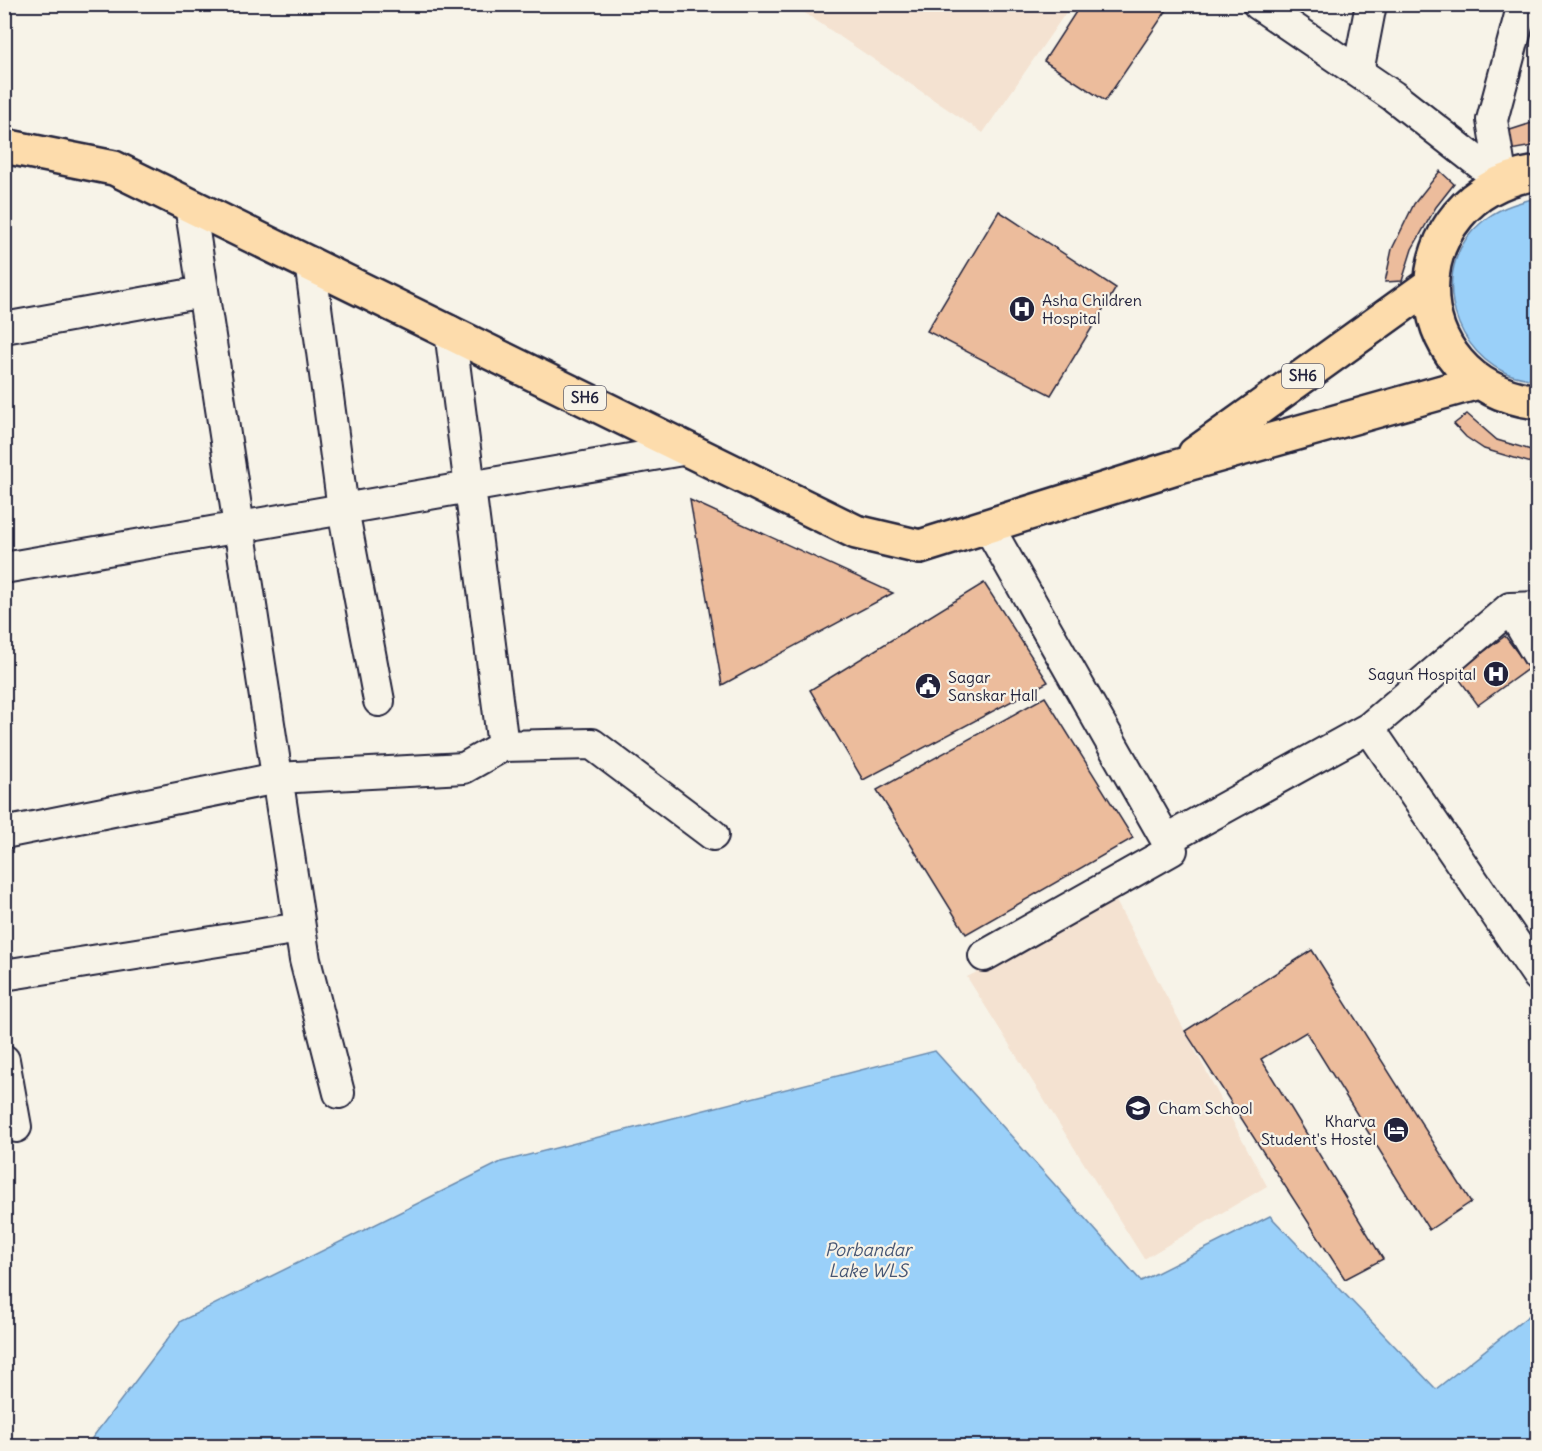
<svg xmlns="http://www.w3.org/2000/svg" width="1542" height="1451" font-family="Delius,sans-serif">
<rect width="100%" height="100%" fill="#f7f3e8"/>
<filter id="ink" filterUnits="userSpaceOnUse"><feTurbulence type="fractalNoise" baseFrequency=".0167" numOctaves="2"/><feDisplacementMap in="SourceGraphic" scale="12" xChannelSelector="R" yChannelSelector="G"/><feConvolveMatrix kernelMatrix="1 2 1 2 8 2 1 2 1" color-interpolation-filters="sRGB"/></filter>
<g filter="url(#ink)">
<!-- built -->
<path fill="#f4e2d1" d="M 793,5 L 1071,5 L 983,133 Z
M 1116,901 L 1267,1186 L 1144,1259 L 967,977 Z"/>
<!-- water -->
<path fill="#9ad0f9" stroke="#6a8aad" stroke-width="1.5" d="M 1532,199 L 1538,199 L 1536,380 C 1526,378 1513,377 1504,372 C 1448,345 1431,263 1482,222 C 1497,209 1513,204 1532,199 Z
M 935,1051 L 1141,1281 L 1270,1216 L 1436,1389 L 1537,1309 L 1537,1446 L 86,1446 L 181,1321 L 501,1162 Z"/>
<!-- building -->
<path fill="#ecbc9c" stroke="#22223b" stroke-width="1.5" d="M 1081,4 L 1171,4 L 1105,101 L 1044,61 Z
M 1538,121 L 1538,145 L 1510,150 L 1504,132 Z
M 1440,171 L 1454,184 L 1436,207 L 1412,249 L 1402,281 L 1385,282 L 1392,249 L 1414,204 Z
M 999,211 L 1116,288 L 1051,395 L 927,331 Z
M 1467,414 L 1497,440 L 1538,452 L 1538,465 L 1484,449 L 1466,437 L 1454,424 Z
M 690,500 L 893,593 L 722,685 Z
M 984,583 L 1048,682 L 863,780 L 810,690 Z
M 1505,636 L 1529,668 L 1478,705 L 1455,673 Z
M 1045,697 L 1133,838 L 966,934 L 877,790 Z
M 1312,950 L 1471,1202 L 1429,1230 L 1306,1032 L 1261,1059 L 1383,1259 L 1345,1279 L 1185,1031 Z"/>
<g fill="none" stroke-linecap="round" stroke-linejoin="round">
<!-- minor casing -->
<g stroke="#22223b" stroke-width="34">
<path id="minor" d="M 1258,4 L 1393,96 L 1502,181
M 1358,72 L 1371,4
M 1502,181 L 1492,120 L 1523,4
M 190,205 L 305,960 L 339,1093
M 310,262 L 343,509 L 379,701
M 4,328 L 203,292
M 450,331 L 503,746
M 4,568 L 688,449
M 1510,608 L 1538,655
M 1369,728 L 1538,976
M 4,833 L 277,778 L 464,768 L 503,746 L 592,744 L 713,835
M 1166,840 L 1369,728 L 1510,608 L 1538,607
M 984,956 L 1172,850 L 988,526
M 4,975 L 300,928
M 4,1060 L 16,1127"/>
</g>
<!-- major casing -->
<g stroke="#22223b" stroke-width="38">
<path id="major" d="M 4,146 L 114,168 L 856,532 L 920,547 L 1176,467 L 1478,382
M 1538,173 C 1396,193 1396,386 1538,402
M 1195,454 L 1430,285"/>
</g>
<!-- minor -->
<use href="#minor" stroke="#f7f3e8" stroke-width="30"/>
<!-- major -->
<use href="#major" stroke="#fddcac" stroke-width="33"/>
</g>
</g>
<!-- icons -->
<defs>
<g id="hospital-disc" transform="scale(1.35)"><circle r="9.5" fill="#22223b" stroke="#f7f3e8"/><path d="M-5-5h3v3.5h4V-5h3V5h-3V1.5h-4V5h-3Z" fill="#fff"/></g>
<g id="civic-disc" transform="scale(1.35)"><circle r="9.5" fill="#22223b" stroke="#f7f3e8"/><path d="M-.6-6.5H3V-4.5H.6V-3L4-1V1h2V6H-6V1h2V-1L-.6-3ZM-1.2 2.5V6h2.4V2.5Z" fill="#fff"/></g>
<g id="school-disc" transform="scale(1.35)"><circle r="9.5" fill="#22223b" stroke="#f7f3e8"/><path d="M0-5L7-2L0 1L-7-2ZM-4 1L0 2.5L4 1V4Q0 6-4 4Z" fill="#fff"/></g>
<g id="hotel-disc" transform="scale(1.35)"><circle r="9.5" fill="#22223b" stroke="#f7f3e8"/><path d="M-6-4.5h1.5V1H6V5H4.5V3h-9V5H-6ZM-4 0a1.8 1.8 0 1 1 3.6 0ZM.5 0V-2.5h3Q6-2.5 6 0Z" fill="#fff"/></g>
</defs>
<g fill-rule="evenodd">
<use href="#hospital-disc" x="1022" y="309"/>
<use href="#hospital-disc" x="1496" y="674"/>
<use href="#civic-disc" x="928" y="686"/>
<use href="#school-disc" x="1138" y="1108"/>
<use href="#hotel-disc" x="1396" y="1130"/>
</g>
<g text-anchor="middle" stroke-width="4.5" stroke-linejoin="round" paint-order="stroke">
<!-- shield labels -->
<g fill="#f7f3e8" stroke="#62616f" stroke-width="1.5">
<rect x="1282" y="364" width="42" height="24" rx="4.5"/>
<rect x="564" y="386" width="42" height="24" rx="4.5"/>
</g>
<g font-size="15" font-weight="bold" fill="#22223b">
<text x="1303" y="381">SH6</text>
<text x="585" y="403">SH6</text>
</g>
<!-- poi labels -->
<g font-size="16" fill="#22223b" stroke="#f7f3e8" text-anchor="start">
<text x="1042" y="306">Asha Children<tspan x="1042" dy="18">Hospital</tspan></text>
<text x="1476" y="680" text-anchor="end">Sagun Hospital</text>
<text x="948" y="683">Sagar<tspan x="948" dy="18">Sanskar Hall</tspan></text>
<text x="1158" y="1114">Cham School</text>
<text x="1376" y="1127" text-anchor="end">Kharva<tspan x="1376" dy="18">Student's Hostel</tspan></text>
</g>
<!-- water labels -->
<g font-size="18" font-style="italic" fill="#465674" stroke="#f7f3e8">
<text x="868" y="1256">Porbandar<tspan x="868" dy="21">Lake WLS</tspan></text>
</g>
</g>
<!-- margin -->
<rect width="1542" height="1451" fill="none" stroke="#f7f3e8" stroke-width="24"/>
<rect x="12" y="12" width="1518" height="1427" fill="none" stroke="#22223b" stroke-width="2" filter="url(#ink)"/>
</svg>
